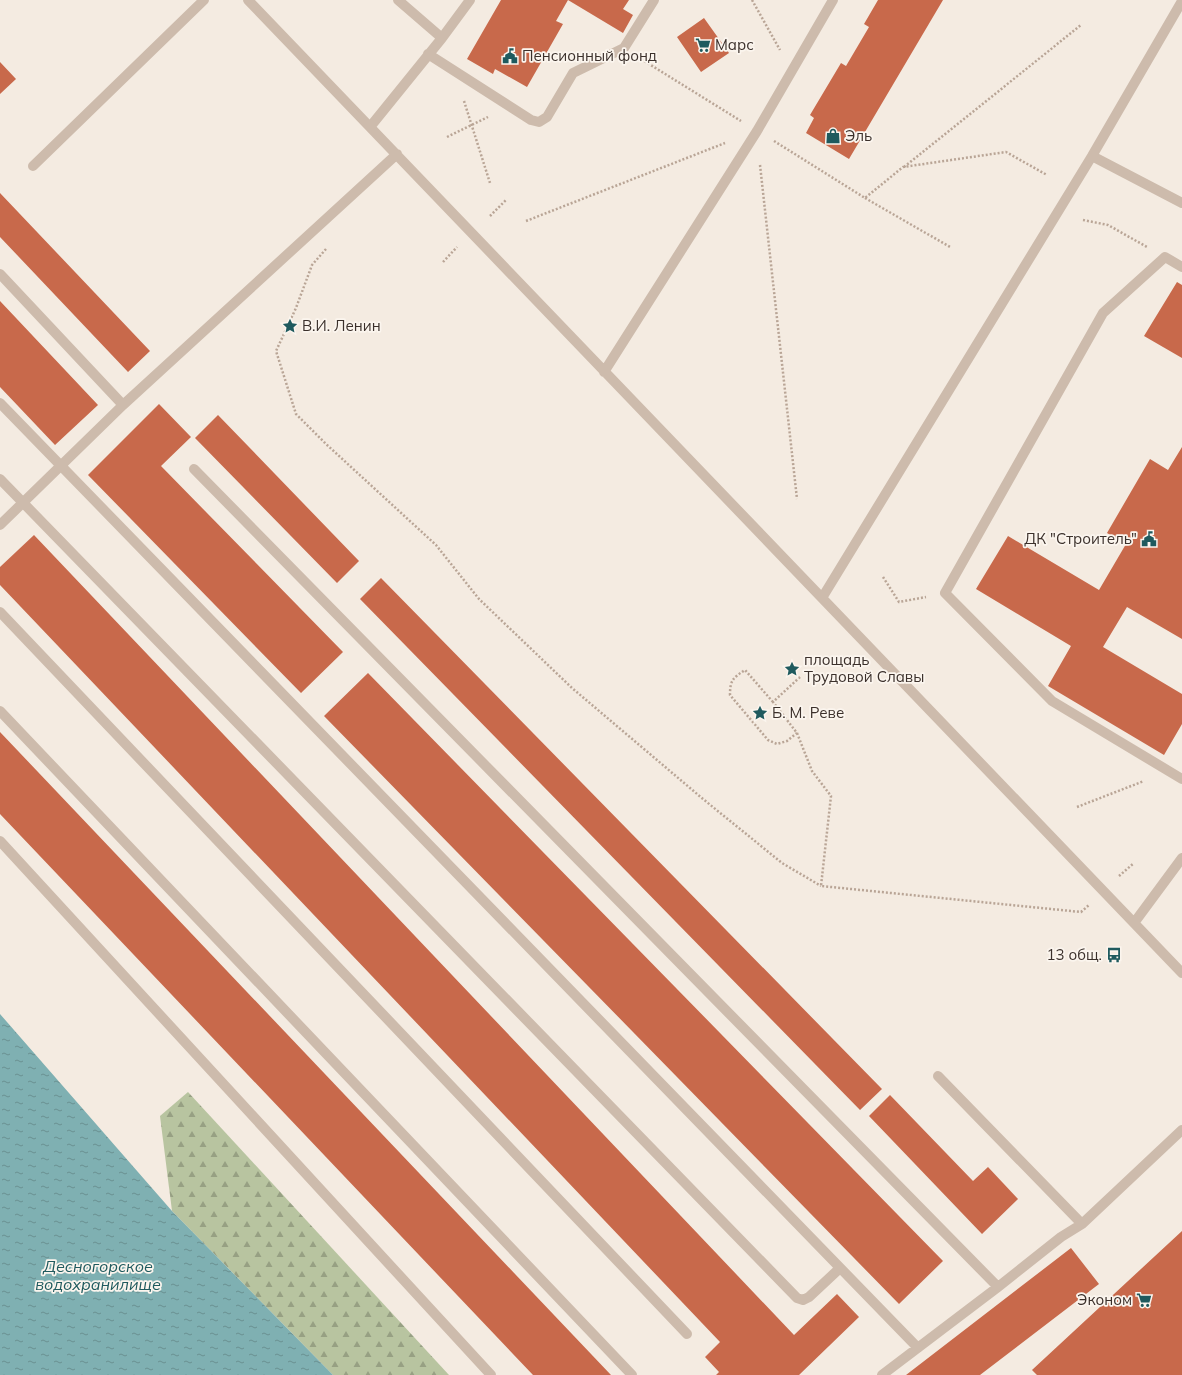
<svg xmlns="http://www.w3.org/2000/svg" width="1182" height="1375" font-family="Mulish,sans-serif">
<defs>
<pattern id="forest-firs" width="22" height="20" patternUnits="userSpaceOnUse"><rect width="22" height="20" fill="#b8c4a0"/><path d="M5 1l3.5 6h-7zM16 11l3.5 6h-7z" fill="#97a083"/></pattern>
<pattern id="water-ripples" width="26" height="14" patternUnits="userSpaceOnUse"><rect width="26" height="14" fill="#7fb0b2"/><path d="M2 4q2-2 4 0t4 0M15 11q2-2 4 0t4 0" fill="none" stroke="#699091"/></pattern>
</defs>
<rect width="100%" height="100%" fill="#f4ebe1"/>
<!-- forest -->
<path fill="url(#forest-firs)" d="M 188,1092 L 449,1375 L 333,1375 L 172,1211 L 160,1116 Z"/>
<!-- water -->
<path fill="url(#water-ripples)" d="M 0,1014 L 172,1211 L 333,1375 L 0,1375 Z"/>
<!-- building -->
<path fill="#c8694b" d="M 501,0 L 629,0 L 623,9 L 633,15 L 623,33 L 568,0 L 556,21 L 563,24 L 527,87 L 495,69 L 493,74 L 467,59 Z
M 878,0 L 943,0 L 849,159 L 806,133 L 814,118 L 810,115 L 841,63 L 846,66 L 869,27 L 864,24 Z
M 704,18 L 729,53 L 701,72 L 677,37 Z
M 0,62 L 16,79 L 0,94 Z
M 0,193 L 150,351 L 128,372 L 0,237 Z
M 1177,282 L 1182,285 L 1182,358 L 1144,336 Z
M 0,301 L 98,405 L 55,445 L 0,387 Z
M 159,404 L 191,437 L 161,466 L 343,652 L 301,693 L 88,475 Z
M 218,415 L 359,561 L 337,583 L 195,438 Z
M 1182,447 L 1182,639 L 1127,607 L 1103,647 L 1182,694 L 1182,724 L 1164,755 L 1048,686 L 1071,646 L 976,589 L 1008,536 L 1099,590 L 1126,544 L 1107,533 L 1150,459 L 1168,470 Z
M 34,535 L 794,1335 L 837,1294 L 859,1317 L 799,1375 L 716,1375 L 719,1372 L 705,1357 L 720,1342 L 0,585 L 0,567 Z
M 381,578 L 882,1089 L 860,1110 L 360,599 Z
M 368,673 L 943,1261 L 899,1304 L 324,716 Z
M 0,732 L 611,1375 L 533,1375 L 0,814 Z
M 890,1095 L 973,1181 L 988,1167 L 1018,1199 L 982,1234 L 869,1116 Z
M 1182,1231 L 1182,1375 L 1037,1375 L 1032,1370 Z
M 1071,1248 L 1099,1284 L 980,1375 L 906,1375 Z"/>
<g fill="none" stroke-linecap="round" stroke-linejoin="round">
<!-- path -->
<path stroke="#b9a596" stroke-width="2.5" stroke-dasharray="2 2" stroke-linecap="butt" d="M 752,0 L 780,50
M 641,59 L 741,121
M 464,101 L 490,183
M 447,137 L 488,117
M 774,141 L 865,198 L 903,167 L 1006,152 L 1047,175
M 760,165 L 797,499
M 904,167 L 1081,25
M 865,198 L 950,247
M 490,216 L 506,200
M 1083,220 L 1108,225 L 1147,247
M 526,221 L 725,143
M 326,249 L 312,265 L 296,308 L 276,351 L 296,414 L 326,444 L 436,545 L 479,599 L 572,688 L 703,799 L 782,863 L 821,886
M 443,262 L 457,247
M 883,577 L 899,602 L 926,597
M 800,677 L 773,702 L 797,733 L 812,771 L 831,796 L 821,886 L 1081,912 L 1089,905
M 773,702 L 745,670 C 733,678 730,680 730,695 L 768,740 L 777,744 L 787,741 L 797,733
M 1077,807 L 1144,781
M 1119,876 L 1134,863"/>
<!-- minor -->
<path stroke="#cdbbac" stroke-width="10" d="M 248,0 L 1182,973
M 442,38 L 470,0
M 428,54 L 531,120 L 539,122 L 547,117 L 573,73 L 624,48 L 654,0
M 370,127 L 442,38 L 398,0
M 1092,156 L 1182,203
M 33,166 L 204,0
M 1182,267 L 1165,257 L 1103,313 L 945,593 L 1052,701 L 1182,779
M 0,274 L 123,405
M 604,372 L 757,131 L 833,0
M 0,403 L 918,1348
M 194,469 L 998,1287
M 0,479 L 797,1298 L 803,1300 L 809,1297 L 840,1268
M 0,525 L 123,405 L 397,154
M 822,598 L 1092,156 L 1182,1
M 0,612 L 687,1334
M 0,711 L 632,1375
M 0,841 L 491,1375
M 1134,923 L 1182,858
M 938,1076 L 1082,1224
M 882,1375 L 998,1287 L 1061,1237 L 1082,1224 L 1182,1130"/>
</g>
<!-- icons -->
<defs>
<g id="supermarket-bare" transform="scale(1.2)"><path d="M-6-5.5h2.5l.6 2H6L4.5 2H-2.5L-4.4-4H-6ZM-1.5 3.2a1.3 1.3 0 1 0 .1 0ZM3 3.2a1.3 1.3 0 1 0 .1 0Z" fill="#1f5a5e" stroke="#fbf5ee" stroke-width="2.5" paint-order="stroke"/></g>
<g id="civic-bare" transform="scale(1.2)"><path d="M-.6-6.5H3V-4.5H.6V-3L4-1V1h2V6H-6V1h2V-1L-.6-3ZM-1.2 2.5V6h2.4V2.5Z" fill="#1f5a5e" stroke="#fbf5ee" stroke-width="2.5" paint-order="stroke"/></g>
<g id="shop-bare" transform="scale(1.2)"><path d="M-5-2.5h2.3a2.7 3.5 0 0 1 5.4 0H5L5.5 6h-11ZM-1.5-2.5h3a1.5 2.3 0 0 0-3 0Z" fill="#1f5a5e" stroke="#fbf5ee" stroke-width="2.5" paint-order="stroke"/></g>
<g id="sight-bare" transform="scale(1.2)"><path d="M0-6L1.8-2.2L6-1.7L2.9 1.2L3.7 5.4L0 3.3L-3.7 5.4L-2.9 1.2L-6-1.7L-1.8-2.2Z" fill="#1f5a5e" stroke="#fbf5ee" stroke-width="2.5" paint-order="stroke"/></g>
<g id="bus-bare" transform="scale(1.2)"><path d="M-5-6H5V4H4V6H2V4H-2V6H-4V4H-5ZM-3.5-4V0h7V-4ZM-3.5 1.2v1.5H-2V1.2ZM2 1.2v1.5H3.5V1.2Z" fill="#1f5a5e" stroke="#fbf5ee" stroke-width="2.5" paint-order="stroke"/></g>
</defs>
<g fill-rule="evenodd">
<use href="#supermarket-bare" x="703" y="45"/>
<use href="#civic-bare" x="510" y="56"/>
<use href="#shop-bare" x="833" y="136"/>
<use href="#sight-bare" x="290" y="326"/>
<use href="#civic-bare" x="1149" y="539"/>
<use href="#sight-bare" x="792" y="669"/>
<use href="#sight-bare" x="760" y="713"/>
<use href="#bus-bare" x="1114" y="955"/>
<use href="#supermarket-bare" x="1144" y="1300"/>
</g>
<g text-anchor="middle" stroke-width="3.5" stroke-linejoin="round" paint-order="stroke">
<!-- poi labels -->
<g font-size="15" fill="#3b302b" stroke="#fbf5ee" text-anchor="start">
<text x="715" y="50">Марс</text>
<text x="522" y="61">Пенсионный фонд</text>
<text x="845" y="141">Эль</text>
<text x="302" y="331">В.И. Ленин</text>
<text x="1137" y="544" text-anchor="end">ДК "Строитель"</text>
<text x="804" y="665">площадь<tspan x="804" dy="17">Трудовой Славы</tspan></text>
<text x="772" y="718">Б. М. Реве</text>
<text x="1102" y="960" text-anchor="end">13 общ.</text>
<text x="1132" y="1305" text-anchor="end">Эконом</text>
</g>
<!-- water labels -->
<g font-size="16" font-style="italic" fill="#1f5a5e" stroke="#fbf5ee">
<text x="98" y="1272">Десногорское<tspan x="98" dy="18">водохранилище</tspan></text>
</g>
</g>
</svg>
